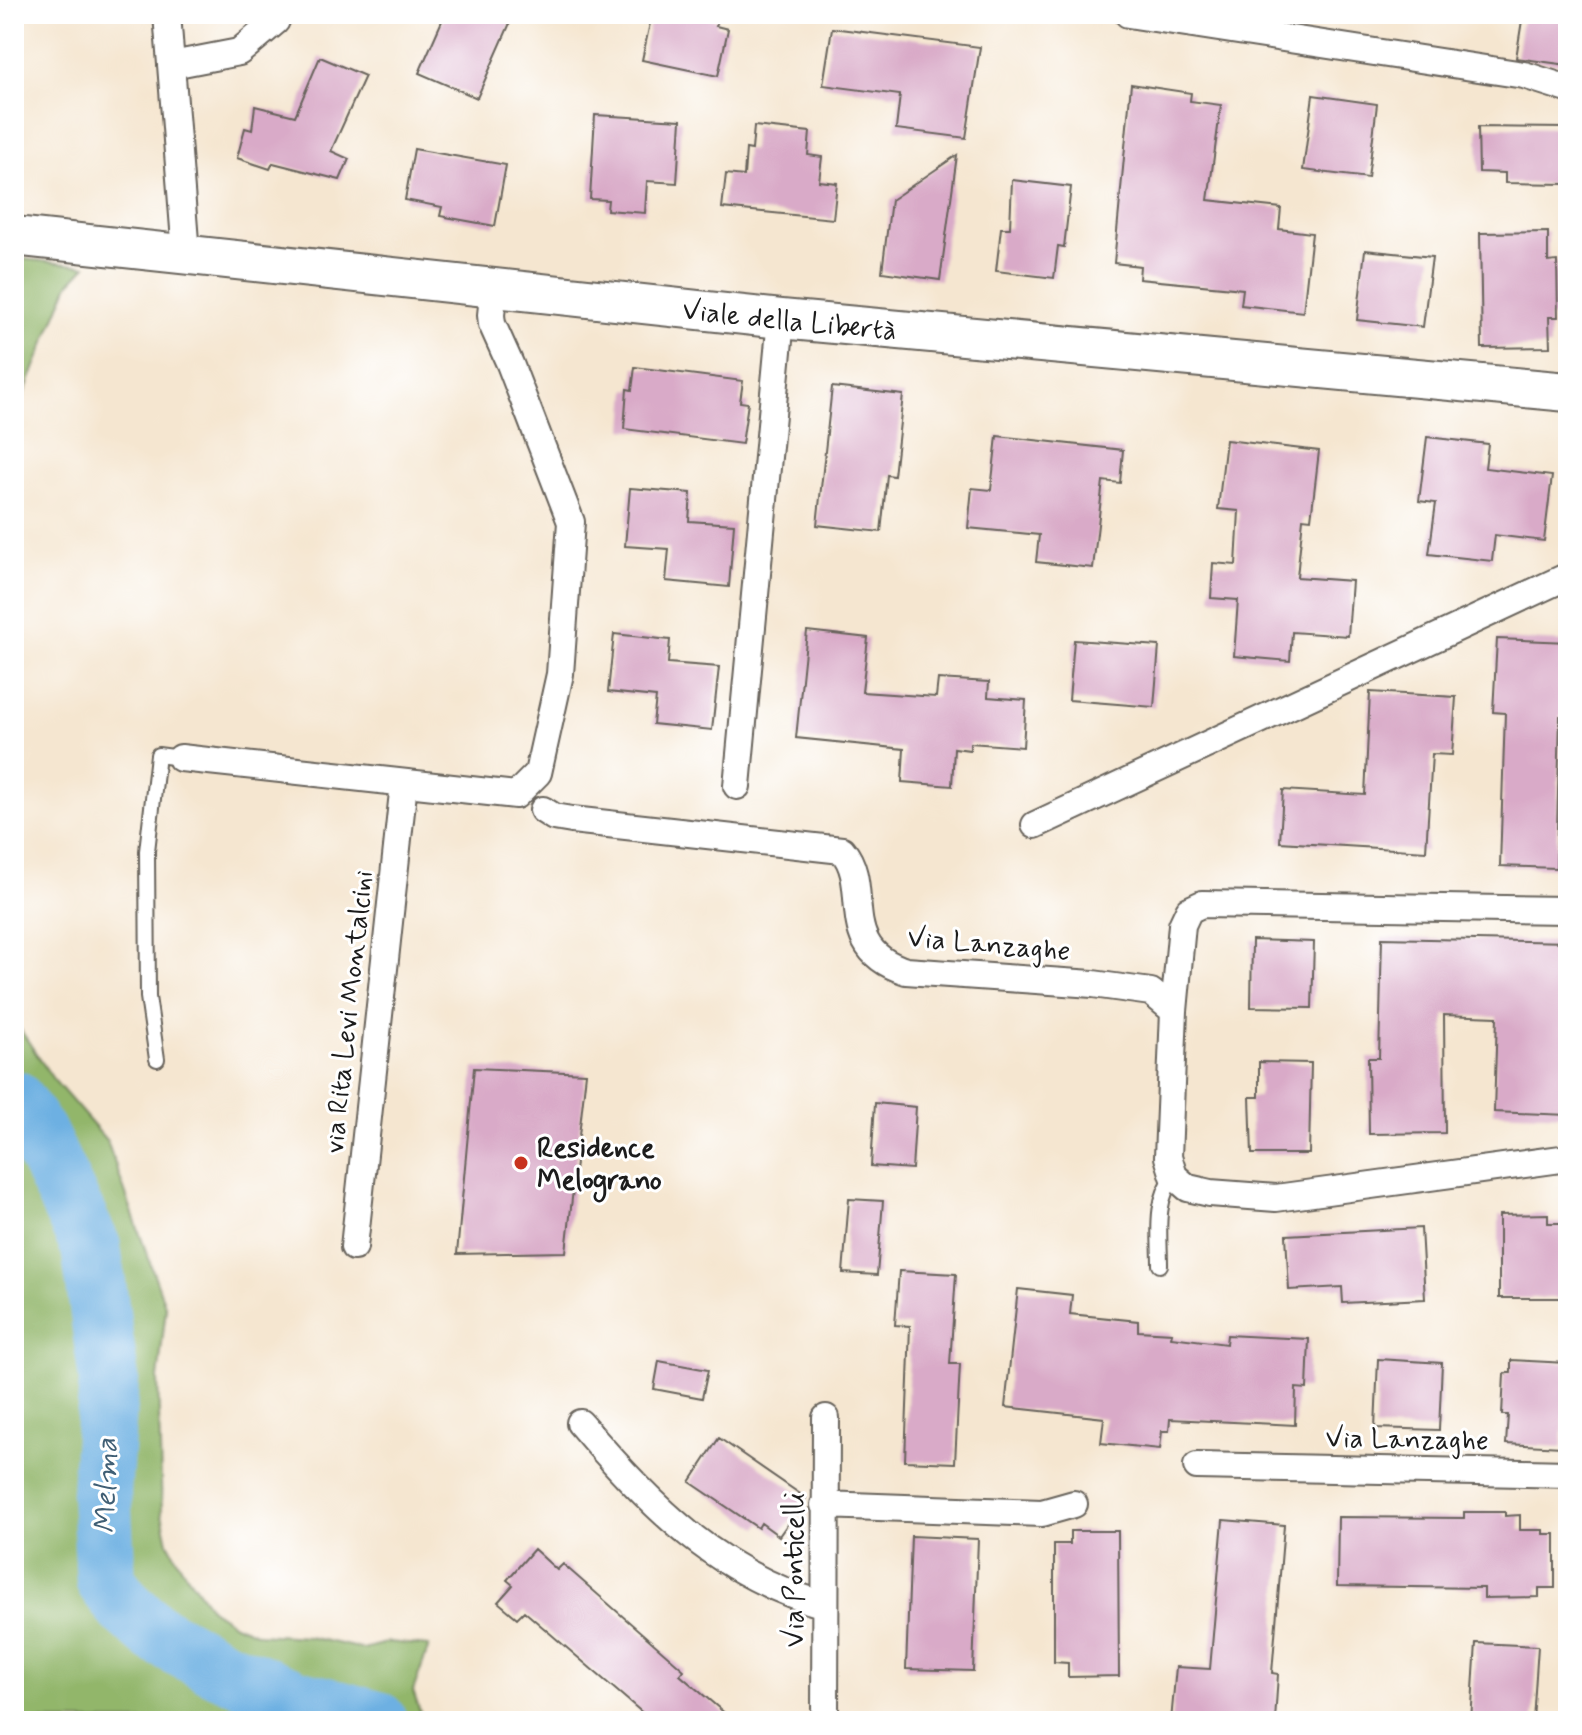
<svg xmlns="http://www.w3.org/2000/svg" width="1582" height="1735" font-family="Mynerve,sans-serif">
<rect width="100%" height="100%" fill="#fff"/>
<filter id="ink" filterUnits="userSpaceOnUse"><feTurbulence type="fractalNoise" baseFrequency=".0125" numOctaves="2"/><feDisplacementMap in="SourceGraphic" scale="16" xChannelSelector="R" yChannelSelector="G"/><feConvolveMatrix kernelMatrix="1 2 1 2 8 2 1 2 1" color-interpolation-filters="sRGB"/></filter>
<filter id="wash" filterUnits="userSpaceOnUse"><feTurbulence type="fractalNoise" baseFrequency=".006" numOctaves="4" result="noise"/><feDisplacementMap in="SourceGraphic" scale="32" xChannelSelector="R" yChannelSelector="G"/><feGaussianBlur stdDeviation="1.8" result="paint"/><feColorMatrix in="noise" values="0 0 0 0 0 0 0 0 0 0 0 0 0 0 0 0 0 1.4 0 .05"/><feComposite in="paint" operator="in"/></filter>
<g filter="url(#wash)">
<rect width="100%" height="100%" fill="#f5e6d0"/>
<!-- forest -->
<path fill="#92b66a" stroke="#576943" stroke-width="2" d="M 14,258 L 86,266 L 69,284 L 14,418 Z
M 14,1020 L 53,1079 L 107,1141 L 166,1308 L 158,1379 L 162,1514 L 168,1542 L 182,1568 L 211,1609 L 234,1624 L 258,1634 L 308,1637 L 363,1649 L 389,1642 L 429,1646 L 413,1691 L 423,1721 L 14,1721 Z"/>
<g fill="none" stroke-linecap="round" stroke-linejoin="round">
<!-- river -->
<path stroke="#6db0e2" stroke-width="60" d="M 14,1100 L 38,1135 L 91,1247 L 109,1380 L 101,1493 L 106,1581 L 124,1606 L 155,1633 L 220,1668 L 297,1699 L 377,1721"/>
</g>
<g id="blocks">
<!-- building -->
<path fill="#d9aac8" d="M 445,14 L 514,14 L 477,98 L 419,73 Z
M 652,14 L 689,14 L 718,20 L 716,26 L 728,29 L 718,76 L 642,60 Z
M 1523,14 L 1568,14 L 1568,65 L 1516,58 Z
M 832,28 L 980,47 L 966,138 L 896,129 L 900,95 L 823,85 Z
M 320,57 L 365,76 L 331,151 L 349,159 L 340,180 L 273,163 L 270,169 L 237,158 L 245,128 L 252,130 L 255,106 L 295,116 Z
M 1131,84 L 1191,93 L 1190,101 L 1221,105 L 1208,200 L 1281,208 L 1279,229 L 1312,233 L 1303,312 L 1241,305 L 1243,289 L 1139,279 L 1140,266 L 1114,263 Z
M 1313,95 L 1377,104 L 1368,178 L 1303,170 Z
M 595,115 L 681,120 L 677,183 L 647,181 L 645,213 L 607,210 L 608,200 L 590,199 Z
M 754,126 L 810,132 L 808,155 L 822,157 L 819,181 L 837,183 L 833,219 L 722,208 L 726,174 L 744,176 L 746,149 L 752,150 Z
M 1478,127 L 1568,128 L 1568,184 L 1505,183 L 1505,173 L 1479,172 Z
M 414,149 L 506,165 L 495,226 L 440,216 L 442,207 L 405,200 Z
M 957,155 L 940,280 L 882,272 L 891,200 Z
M 1012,180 L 1071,187 L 1064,247 L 1058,246 L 1054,278 L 996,271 L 1001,228 L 1010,228 Z
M 1548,232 L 1548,262 L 1557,261 L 1558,317 L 1549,317 L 1550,347 L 1482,348 L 1480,233 Z
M 1365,250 L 1432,257 L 1423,327 L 1357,320 Z
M 635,367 L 743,381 L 740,402 L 748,403 L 742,444 L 624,429 L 627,389 L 632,390 Z
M 832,387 L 903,395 L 894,476 L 887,475 L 881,532 L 817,525 Z
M 997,436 L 1123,450 L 1120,483 L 1103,481 L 1093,568 L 1036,562 L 1039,535 L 968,528 L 972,488 L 991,490 Z
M 1427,437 L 1488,444 L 1485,468 L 1552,476 L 1544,541 L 1495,535 L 1492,561 L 1429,554 L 1436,503 L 1419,501 Z
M 1226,440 L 1319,451 L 1311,519 L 1303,518 L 1297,577 L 1352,581 L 1348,636 L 1292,632 L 1290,661 L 1234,656 L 1238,600 L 1211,598 L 1213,563 L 1236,565 L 1239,511 L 1218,509 Z
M 630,488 L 691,493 L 689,521 L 734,524 L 729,587 L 666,581 L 669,549 L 625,546 Z
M 807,631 L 868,638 L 862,692 L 936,697 L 938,679 L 989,682 L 988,697 L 1026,700 L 1023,747 L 970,743 L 970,750 L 954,748 L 952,786 L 902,782 L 904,749 L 796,738 Z
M 614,634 L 670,640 L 668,663 L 719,667 L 712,730 L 653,724 L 656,697 L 608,692 Z
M 1497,639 L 1568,642 L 1567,716 L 1560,716 L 1556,868 L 1500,866 L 1505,713 L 1493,712 Z
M 1074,640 L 1159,646 L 1154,707 L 1069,700 Z
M 1370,692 L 1456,697 L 1452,755 L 1432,754 L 1426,851 L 1280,842 L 1283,790 L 1365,795 Z
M 1382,938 L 1568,942 L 1568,1115 L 1494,1112 L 1497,1017 L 1444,1015 L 1445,1133 L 1369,1134 L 1368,1058 L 1379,1058 Z
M 1252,940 L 1314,942 L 1312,1008 L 1251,1007 Z
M 1259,1062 L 1311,1063 L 1309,1154 L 1252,1154 L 1250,1097 L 1259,1097 Z
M 474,1068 L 586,1073 L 566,1252 L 457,1254 Z
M 875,1103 L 916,1107 L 912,1169 L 871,1166 Z
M 849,1199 L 883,1201 L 877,1275 L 843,1273 Z
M 1548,1214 L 1548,1223 L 1568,1223 L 1568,1298 L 1499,1298 L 1499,1215 Z
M 1421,1228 L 1425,1299 L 1343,1303 L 1342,1287 L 1289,1290 L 1286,1235 Z
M 899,1271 L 956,1274 L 950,1364 L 960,1364 L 955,1463 L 905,1461 L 910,1326 L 895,1325 Z
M 1018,1289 L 1072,1295 L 1070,1314 L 1138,1321 L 1138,1331 L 1172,1333 L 1171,1337 L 1226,1344 L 1227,1335 L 1309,1339 L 1307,1389 L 1296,1388 L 1295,1425 L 1170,1419 L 1169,1431 L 1162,1431 L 1160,1449 L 1101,1443 L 1104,1418 L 1005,1407 Z
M 1378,1359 L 1442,1363 L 1439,1430 L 1375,1428 Z
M 1511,1360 L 1567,1363 L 1562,1447 L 1506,1444 L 1508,1415 L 1502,1415 L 1504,1374 L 1511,1372 Z
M 659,1361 L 708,1370 L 702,1398 L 654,1389 Z
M 719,1438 L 806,1498 L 779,1536 L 761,1523 L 758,1528 L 690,1482 Z
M 1464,1512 L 1505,1512 L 1505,1516 L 1520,1515 L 1520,1530 L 1543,1530 L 1543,1534 L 1555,1534 L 1555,1588 L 1539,1588 L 1539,1597 L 1484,1598 L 1484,1588 L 1337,1586 L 1338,1517 L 1464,1518 Z
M 1223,1520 L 1284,1525 L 1272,1673 L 1278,1674 L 1275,1721 L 1171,1721 L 1176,1667 L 1210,1669 Z
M 1070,1531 L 1118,1531 L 1119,1676 L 1068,1677 L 1068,1663 L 1054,1662 L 1054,1544 L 1070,1544 Z
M 911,1536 L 978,1539 L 973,1671 L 906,1669 Z
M 534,1549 L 557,1570 L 563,1564 L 684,1670 L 680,1675 L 734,1721 L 652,1721 L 524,1611 L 517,1618 L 498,1602 L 513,1585 L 507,1580 Z
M 1476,1643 L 1538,1646 L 1533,1721 L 1471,1721 Z"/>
</g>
</g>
<g filter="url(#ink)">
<use href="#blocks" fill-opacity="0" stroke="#68635b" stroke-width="2"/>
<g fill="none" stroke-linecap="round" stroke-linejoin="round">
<!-- lane casing -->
<g stroke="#68635b" stroke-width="18">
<path id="lane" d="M 157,1059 L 148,997 L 147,851 L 158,755 L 181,758
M 1160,1265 C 1160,1234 1154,1202 1174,1176"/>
</g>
<!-- street casing -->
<g stroke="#68635b" stroke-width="30">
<path id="street" d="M 167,14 L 186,254
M 1128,14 L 1524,75 L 1568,89
M 172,65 L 239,52 L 276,21 L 278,14
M 181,758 L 516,795 L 538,773 L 560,674 L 571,522 L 510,364 L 492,324 L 491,315 L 494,287
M 737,786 L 781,319
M 543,810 L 554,817 L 572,820 L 842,850 C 874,887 833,948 906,971 L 1093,984 L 1151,992 L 1174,1011 L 1168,1157 L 1174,1176 L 1188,1188 L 1210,1193 L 1276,1198 L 1568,1158
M 1035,825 L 1568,576
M 1174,1011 L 1182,925 L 1189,910 L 1202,904 L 1568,910
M 354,1247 L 404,783
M 580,1423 C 650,1506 718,1575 825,1605
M 1197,1466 L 1568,1474
M 824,1505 L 1042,1513 L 1074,1504
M 825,1721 L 826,1418"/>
</g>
<!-- secondary casing -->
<g stroke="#68635b" stroke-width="42">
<g id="secondary">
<path id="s1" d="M 14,236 L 781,319 L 1568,392"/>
</g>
</g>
<!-- lane -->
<use href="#lane" stroke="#fff" stroke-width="14"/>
<!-- street -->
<use href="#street" stroke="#fff" stroke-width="26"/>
<!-- secondary -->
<use href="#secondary" stroke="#fff" stroke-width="38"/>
</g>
</g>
<!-- markers -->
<circle fill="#c8321e" stroke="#fff" stroke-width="3" cx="521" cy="1163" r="8"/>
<g text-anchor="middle" stroke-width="6" stroke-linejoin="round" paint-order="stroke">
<!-- street labels -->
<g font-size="28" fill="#1c1c1c" stroke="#fff">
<text dy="10" stroke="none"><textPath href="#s1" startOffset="780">Viale della Libertà</textPath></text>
<text transform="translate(989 943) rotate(5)" y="10">Via Lanzaghe</text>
<text transform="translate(347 1012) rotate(-84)" y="10">via Rita Levi Montalcini</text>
<text transform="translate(1407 1438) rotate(1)" y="10">Via Lanzaghe</text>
<text transform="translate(793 1570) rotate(-90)" y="10">Via Ponticelli</text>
</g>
<!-- poi labels -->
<g font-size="28" font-weight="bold" fill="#1c1c1c" stroke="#fff" text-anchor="start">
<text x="537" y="1157">Residence<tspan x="537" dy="32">Melograno</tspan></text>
</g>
<!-- water labels -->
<g font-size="30" font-style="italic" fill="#405f75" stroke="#fff">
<text transform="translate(105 1486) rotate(-89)" y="10">Melma</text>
</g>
</g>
<!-- margin -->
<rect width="1582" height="1735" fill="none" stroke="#fff" stroke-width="48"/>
</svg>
